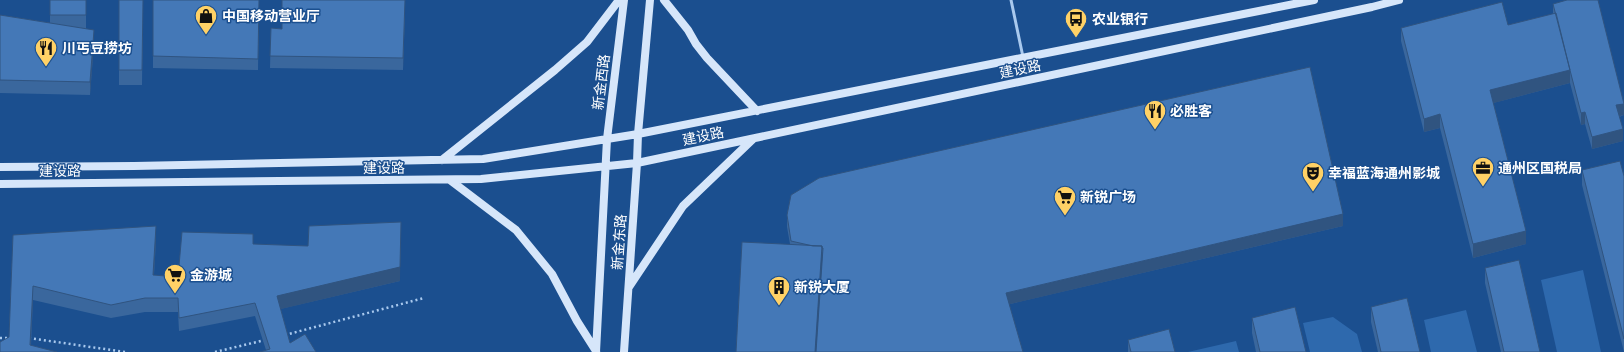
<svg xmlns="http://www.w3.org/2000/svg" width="1624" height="352" font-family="'Fira Sans Condensed','Noto Sans SC',sans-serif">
<rect width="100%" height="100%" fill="#1b4f8f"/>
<!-- green -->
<path fill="#2e69ad" d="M 1583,270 L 1601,352 L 1557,352 L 1541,280 Z
M 1466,310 L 1477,352 L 1431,352 L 1424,320 Z
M 1333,317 L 1357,334 L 1362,352 L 1310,352 L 1303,323 Z
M 1236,341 L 1239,352 L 1188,352 Z"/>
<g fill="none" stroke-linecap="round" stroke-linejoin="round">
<!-- path -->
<path stroke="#a9c9ee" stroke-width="2.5" stroke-dasharray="2 3" stroke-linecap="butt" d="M 285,335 L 424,298
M 0,338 L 10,338
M 29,338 L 125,352
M 215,352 L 265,340"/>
<!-- lane -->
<path stroke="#a9c9ee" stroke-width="3" d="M 1011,0 L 1023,57"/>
<!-- secondary -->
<path stroke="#d6e6fa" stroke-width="8" d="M 664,0 L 688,30 L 696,44 L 707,58 L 757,111
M 442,160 L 555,70 L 587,42 L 619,0
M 0,167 L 134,166 L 483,159 L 638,134 L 1314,0
M 450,180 L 516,230 L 552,274 L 577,321 L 596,351
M 0,184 L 481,179 L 637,163 L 1372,7 L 1399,0
M 629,287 L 683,206 L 753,139
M 596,352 L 607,139 L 624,0
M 624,352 L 637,163 L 638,134 L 650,0"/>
</g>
<!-- wall -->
<path fill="#3a679d" d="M 50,0 L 86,0 L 86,29 L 94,43 L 90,95 L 0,93 L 0,15 L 50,23 Z
M 119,0 L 143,0 L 142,85 L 119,85 Z
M 153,0 L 259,0 L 258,70 L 153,68 Z
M 1553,4 L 1624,115 L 1619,117 L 1623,141 L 1592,149 L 1585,124 L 1581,125 L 1570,83 L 1493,103 L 1526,244 L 1473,258 L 1440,128 L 1424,132 L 1401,41 L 1401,28 L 1508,25 L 1553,14 Z
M 405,11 L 403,70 L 270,68 L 271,28 L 282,29 Z
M 1582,170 L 1624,176 L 1624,352 L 1582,185 Z
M 787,215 L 1343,226 L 1010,304 L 790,244 L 787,227 Z
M 13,235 L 156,240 L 154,275 L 178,277 L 253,244 L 400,281 L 280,309 L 290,343 L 266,350 L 255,316 L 179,331 L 178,312 L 145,312 L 111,318 L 33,300 L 31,345 L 0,352 L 9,337 Z
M 1485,268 L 1540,352 L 1501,352 L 1485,283 Z
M 1371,307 L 1420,352 L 1378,352 L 1371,322 Z
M 1252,318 L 1306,352 L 1256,352 L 1252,333 Z
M 1128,340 L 1175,352 L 1128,352 Z"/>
<!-- shaded-wall -->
<path fill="#305480" d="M 405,0 L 405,11 L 403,70 L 403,58 Z
M 94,30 L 94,43 L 90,95 L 90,82 Z
M 1570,70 L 1570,83 L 1490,104 L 1490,90 Z
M 1624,104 L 1624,115 L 1616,117 L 1616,105 Z
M 1585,112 L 1585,124 L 1581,125 L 1581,113 Z
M 1440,114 L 1440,128 L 1424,132 L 1424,119 Z
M 1623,129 L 1623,141 L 1592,149 L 1592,137 Z
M 1343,214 L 1343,226 L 1006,305 L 1006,293 Z
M 401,222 L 400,281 L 277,310 L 277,296 Z
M 156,226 L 156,240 L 153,289 L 153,275 Z
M 1526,231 L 1526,244 L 1473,258 L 1473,244 Z
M 822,246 L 822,261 L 816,352 L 815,352 Z
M 33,286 L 33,300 L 30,352 L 30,345 Z"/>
<!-- building -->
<path fill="#4478b7" stroke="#305480" d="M 50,0 L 86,0 L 86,15 L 50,15 Z
M 119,0 L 143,0 L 142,70 L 119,70 Z
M 153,0 L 259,0 L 258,59 L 153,56 Z
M 282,0 L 405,0 L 403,58 L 270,56 L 271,28 L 282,29 Z
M 1567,0 L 1598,0 L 1624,104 L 1616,105 L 1623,129 L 1592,137 L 1585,112 L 1581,113 L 1553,4 Z
M 1502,2 L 1508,25 L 1556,13 L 1570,70 L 1490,90 L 1526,231 L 1473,244 L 1440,114 L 1424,119 L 1401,28 Z
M 0,15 L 94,30 L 90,82 L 0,80 Z
M 1310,67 L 1343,214 L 1006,293 L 1023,352 L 816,352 L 823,248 L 822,248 L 822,246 L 813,246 L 791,241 L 787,215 L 791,195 L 819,178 Z
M 1620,161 L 1624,176 L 1624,339 L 1582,170 Z
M 401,222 L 400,267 L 277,296 L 290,343 L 305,334 L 316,352 L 260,352 L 270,349 L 255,303 L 179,318 L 178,298 L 145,298 L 111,305 L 33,286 L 30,345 L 57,352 L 0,352 L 0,342 L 9,337 L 13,235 L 156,226 L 153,275 L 178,277 L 182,232 L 253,234 L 253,244 L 308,246 L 309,226 Z
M 742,242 L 822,246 L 815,352 L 736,352 Z
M 1519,260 L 1540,352 L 1504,352 L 1485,268 Z
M 1407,298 L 1420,352 L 1381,352 L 1371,307 Z
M 1295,307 L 1306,352 L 1260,352 L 1252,318 Z
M 1169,329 L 1175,352 L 1131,352 L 1128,340 Z"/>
<!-- icons -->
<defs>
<g id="shop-pin" transform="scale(1.15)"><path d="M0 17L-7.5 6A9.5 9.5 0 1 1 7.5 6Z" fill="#ffd166" stroke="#1b4f8f"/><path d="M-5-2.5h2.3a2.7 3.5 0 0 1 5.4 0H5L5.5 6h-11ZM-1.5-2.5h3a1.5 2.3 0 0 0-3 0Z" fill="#111"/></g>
<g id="bus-pin" transform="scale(1.15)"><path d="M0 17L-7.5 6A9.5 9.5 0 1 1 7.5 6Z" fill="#ffd166" stroke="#1b4f8f"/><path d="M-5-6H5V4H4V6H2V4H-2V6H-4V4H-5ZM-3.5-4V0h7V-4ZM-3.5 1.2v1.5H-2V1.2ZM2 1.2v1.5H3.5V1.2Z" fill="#111"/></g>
<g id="restaurant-pin" transform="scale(1.15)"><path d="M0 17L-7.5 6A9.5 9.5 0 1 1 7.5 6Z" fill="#ffd166" stroke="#1b4f8f"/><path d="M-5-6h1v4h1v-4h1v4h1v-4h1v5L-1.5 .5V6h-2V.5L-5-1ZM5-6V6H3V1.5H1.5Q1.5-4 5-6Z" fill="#111"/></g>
<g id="office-pin" transform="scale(1.15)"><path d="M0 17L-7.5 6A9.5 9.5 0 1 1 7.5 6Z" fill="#ffd166" stroke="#1b4f8f"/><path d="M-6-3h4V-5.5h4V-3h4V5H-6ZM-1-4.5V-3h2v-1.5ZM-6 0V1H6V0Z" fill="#111"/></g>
<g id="theatre-pin" transform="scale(1.15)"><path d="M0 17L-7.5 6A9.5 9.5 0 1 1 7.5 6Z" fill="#ffd166" stroke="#1b4f8f"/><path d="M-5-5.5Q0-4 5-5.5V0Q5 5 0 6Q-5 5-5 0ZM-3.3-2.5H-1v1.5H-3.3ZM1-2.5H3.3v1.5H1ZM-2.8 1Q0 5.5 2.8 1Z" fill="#111"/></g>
<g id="supermarket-pin" transform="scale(1.15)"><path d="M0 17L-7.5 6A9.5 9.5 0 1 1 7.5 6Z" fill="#ffd166" stroke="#1b4f8f"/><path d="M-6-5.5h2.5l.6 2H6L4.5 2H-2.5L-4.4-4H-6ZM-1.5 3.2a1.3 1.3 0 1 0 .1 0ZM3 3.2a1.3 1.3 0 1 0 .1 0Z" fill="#111"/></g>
<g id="building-pin" transform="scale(1.15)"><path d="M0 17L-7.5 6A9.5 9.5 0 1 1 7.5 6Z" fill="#ffd166" stroke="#1b4f8f"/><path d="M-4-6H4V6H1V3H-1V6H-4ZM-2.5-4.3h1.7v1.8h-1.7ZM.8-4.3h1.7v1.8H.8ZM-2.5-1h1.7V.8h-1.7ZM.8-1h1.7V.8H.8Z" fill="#111"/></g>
</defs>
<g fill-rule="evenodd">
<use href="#shop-pin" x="206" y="16"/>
<use href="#bus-pin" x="1076" y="19"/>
<use href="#restaurant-pin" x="46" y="48"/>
<use href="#restaurant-pin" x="1155" y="111"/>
<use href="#office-pin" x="1483" y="168"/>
<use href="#theatre-pin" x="1313" y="173"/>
<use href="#supermarket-pin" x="1065" y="197"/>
<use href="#supermarket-pin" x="175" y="275"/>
<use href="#building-pin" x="779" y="287"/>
</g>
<g text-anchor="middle" stroke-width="3" stroke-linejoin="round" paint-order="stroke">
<!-- poi labels -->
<g font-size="14" font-weight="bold" fill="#fff" stroke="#1b4f8f" text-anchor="start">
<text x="222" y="21">中国移动营业厅</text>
<text x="1092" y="24">农业银行</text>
<text x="62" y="53">川丐豆捞坊</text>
<text x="1170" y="116">必胜客</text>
<text x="1498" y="173">通州区国税局</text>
<text x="1328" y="178">幸福蓝海通州影城</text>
<text x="1080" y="202">新锐广场</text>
<text x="190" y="280">金游城</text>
<text x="794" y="292">新锐大厦</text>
</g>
<!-- street labels -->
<g font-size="14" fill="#fff" stroke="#1b4f8f">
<text transform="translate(1020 69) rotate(-12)" y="5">建设路</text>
<text transform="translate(601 82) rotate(-83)" y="5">新金西路</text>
<text transform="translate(703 136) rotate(-12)" y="5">建设路</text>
<text transform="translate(384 168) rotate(-1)" y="5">建设路</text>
<text transform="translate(60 171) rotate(-1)" y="5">建设路</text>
<text transform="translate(619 242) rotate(-86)" y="5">新金东路</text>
</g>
</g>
</svg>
